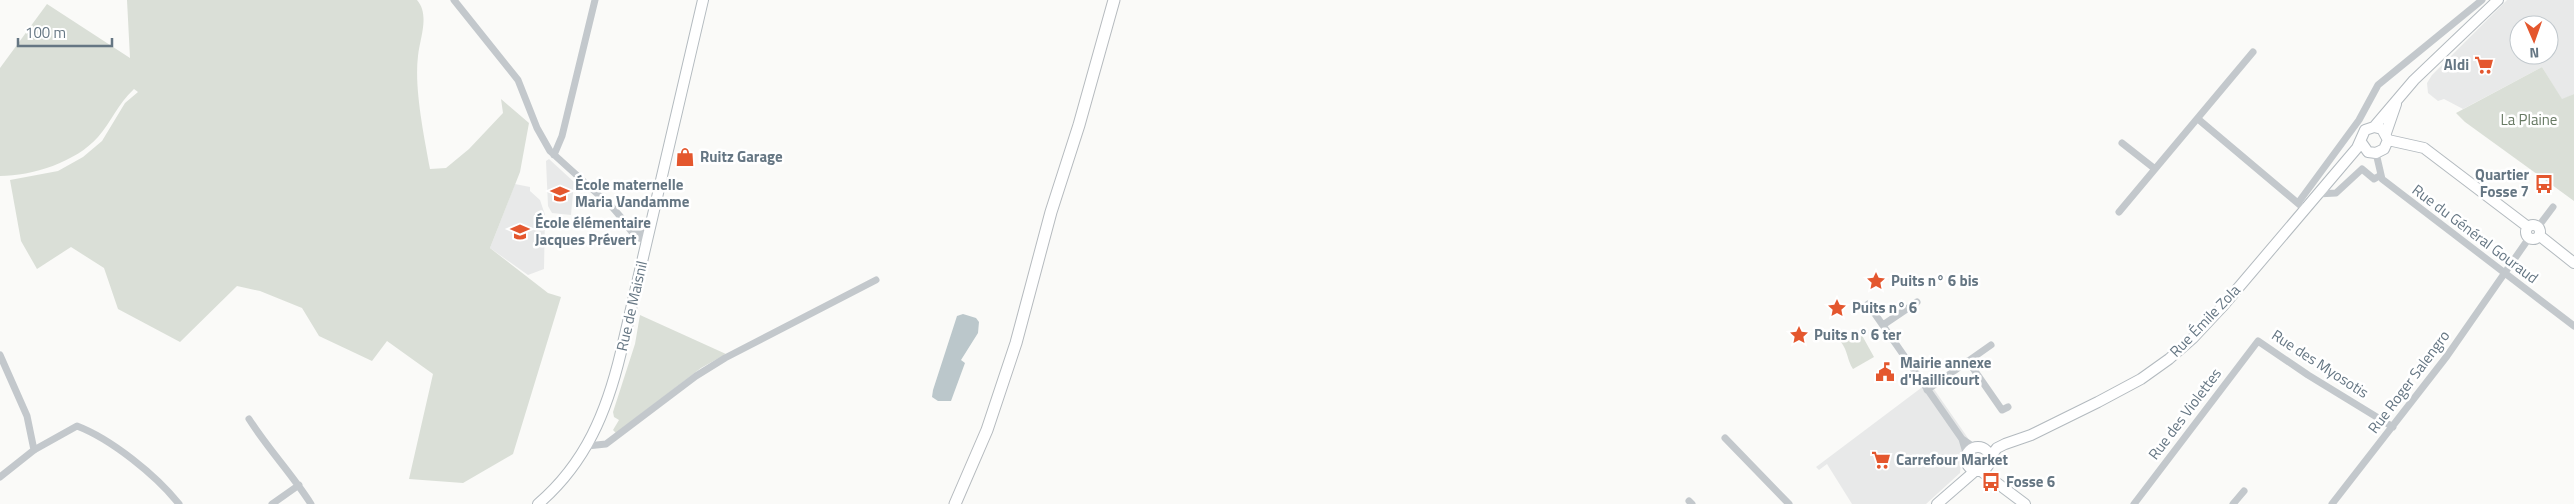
<svg xmlns="http://www.w3.org/2000/svg" width="2574" height="504" font-family="'Titillium Web',sans-serif">
<rect width="100%" height="100%" fill="#fafaf8"/>
<!-- built -->
<path fill="#e8e9e9" fill-rule="evenodd" d="M 2507,0 L 2574,0 L 2574,94 L 2562,100 L 2542,67 L 2463,109 L 2444,99 L 2438,101 L 2428,93 L 2427,83 L 2432,75 ZM 2519,25 L 2549,25 L 2549,55 L 2519,55 Z
M 549,159 L 574,182 L 571,215 L 552,213 L 548,206 L 546,161 Z
M 515,184 L 530,187 L 530,191 L 540,200 L 545,215 L 544,269 L 528,275 L 490,248 Z
M 1929,382 L 1970,441 L 1962,451 L 1960,473 L 1926,504 L 1852,504 L 1827,464 L 1819,470 L 1816,467 Z"/>
<!-- green -->
<path fill="#dadfd7" d="M 127,0 L 417,0 C 430,15 420,38 418,56 C 414,88 424,136 430,169 L 446,168 L 469,149 L 503,113 L 501,99 L 529,123 L 520,172 L 490,248 L 548,293 L 561,297 L 513,454 L 463,483 L 409,479 L 433,374 L 387,341 L 372,361 L 319,336 L 302,308 L 260,291 L 237,286 L 180,342 L 118,309 L 104,268 L 71,247 L 37,269 L 21,241 L 10,180 L 58,171 L 83,157 L 102,141 L 125,103 L 138,92 L 134,89 C 117,105 112,121 98,137 C 76,162 32,176 0,176 L 0,68 L 47,4 L 130,58 Z
M 2542,67 L 2562,99 L 2574,94 L 2574,201 L 2465,122 L 2456,113 Z
M 640,315 L 726,354 L 701,368 L 616,433 L 613,430 L 619,420 L 614,417 L 613,412 L 635,344 Z
M 1859,330 L 1874,357 L 1853,369 C 1847,360 1848,351 1841,342 Z"/>
<!-- water -->
<path fill="#bbc7cb" d="M 963,314 L 976,318 L 979,322 L 978,333 L 961,360 L 965,363 L 951,401 L 938,401 L 932,397 L 933,390 L 957,316 Z"/>
<g fill="none" stroke-linecap="round" stroke-linejoin="round">
<!-- secondary casing -->
<g stroke="#b3babf" stroke-width="12">
<path id="secondary" d="M 2374,127 L 2414,80 L 2498,0
M 2386,133 L 2396,104
M 2388,140 L 2424,148 L 2528,227
M2526 232a7 7 0 1 1 14 0a7 7 0 1 1-14 0Z
M 2540,236 L 2574,263
M1966 459a12 12 0 1 1 24 0a12 12 0 1 1-24 0Z
M 1990,457 L 1997,448 L 2005,444 L 2031,435 L 2098,402 L 2141,379 L 2169,359 L 2193,338 L 2222,307 L 2357,148 L 2365,130 L 2374,127 L 2382,129 L 2388,140 L 2384,149 L 2376,153 L 2368,152 L 2361,142
M 1981,471 L 2025,504
M 538,504 C 586,463 607,411 621,352 L 703,0
M 1937,504 L 1975,471"/>
</g>
<!-- primary casing -->
<g stroke="#b5babe" stroke-width="13">
<path id="primary" d="M 955,504 L 987,430 L 1016,343 L 1051,212 L 1079,125 L 1114,0"/>
</g>
<!-- street -->
<path stroke="#c3c8cc" stroke-width="7" d="M 454,0 L 518,80 L 537,128 L 550,151 L 613,208 L 625,222 L 639,231 L 647,240
M 2198,119 L 2300,205
M 2122,143 L 2155,169 L 2253,52
M 2376,153 L 2382,179 L 2574,326
M 554,155 L 562,136 L 595,0
M 2317,194 L 2336,193 L 2362,169 L 2374,179 L 2381,175
M 2298,203 L 2359,120 L 2378,85 L 2482,0
M 2119,212 L 2155,169
M 628,227 L 636,237 L 647,240
M 2538,227 L 2553,207
M 1868,304 L 1962,439 L 1975,448
M 1883,325 L 1917,302
M 0,355 L 27,416 L 34,450
M 1968,361 L 2002,410 L 2008,407
M 1927,390 L 1991,345
M 249,419 C 268,449 292,474 311,504
M 1725,438 L 1789,504
M 1962,439 L 1967,456
M 587,446 L 606,444 L 696,376 L 725,358 L 876,280
M 0,477 L 34,450 L 77,426 C 111,439 156,475 179,504
M 1689,501 L 1692,504
M 272,504 L 299,485
M 2134,504 L 2258,341 L 2308,375 L 2393,427
M 2233,504 L 2244,491
M 2332,504 L 2447,356 L 2529,238"/>
<!-- secondary -->
<use href="#secondary" stroke="#fff" stroke-width="10"/>
<!-- primary -->
<use href="#primary" stroke="#fff" stroke-width="11"/>
</g>
<!-- icons -->
<defs>
<g id="supermarket-bare" transform="scale(1.5)"><path d="M-6-5.5h2.5l.6 2H6L4.5 2H-2.5L-4.4-4H-6ZM-1.5 3.2a1.3 1.3 0 1 0 .1 0ZM3 3.2a1.3 1.3 0 1 0 .1 0Z" fill="#e4572e" stroke="#fff" stroke-width="2.5" paint-order="stroke"/></g>
<g id="shop-bare" transform="scale(1.5)"><path d="M-5-2.5h2.3a2.7 3.5 0 0 1 5.4 0H5L5.5 6h-11ZM-1.5-2.5h3a1.5 2.3 0 0 0-3 0Z" fill="#e4572e" stroke="#fff" stroke-width="2.5" paint-order="stroke"/></g>
<g id="bus-bare" transform="scale(1.5)"><path d="M-5-6H5V4H4V6H2V4H-2V6H-4V4H-5ZM-3.5-4V0h7V-4ZM-3.5 1.2v1.5H-2V1.2ZM2 1.2v1.5H3.5V1.2Z" fill="#e4572e" stroke="#fff" stroke-width="2.5" paint-order="stroke"/></g>
<g id="school-bare" transform="scale(1.5)"><path d="M0-5L7-2L0 1L-7-2ZM-4 1L0 2.5L4 1V4Q0 6-4 4Z" fill="#e4572e" stroke="#fff" stroke-width="2.5" paint-order="stroke"/></g>
<g id="sight-bare" transform="scale(1.5)"><path d="M0-6L1.8-2.2L6-1.7L2.9 1.2L3.7 5.4L0 3.3L-3.7 5.4L-2.9 1.2L-6-1.7L-1.8-2.2Z" fill="#e4572e" stroke="#fff" stroke-width="2.5" paint-order="stroke"/></g>
<g id="civic-bare" transform="scale(1.5)"><path d="M-.6-6.5H3V-4.5H.6V-3L4-1V1h2V6H-6V1h2V-1L-.6-3ZM-1.2 2.5V6h2.4V2.5Z" fill="#e4572e" stroke="#fff" stroke-width="2.5" paint-order="stroke"/></g>
</defs>
<g fill-rule="evenodd">
<use href="#supermarket-bare" x="2484" y="65"/>
<use href="#shop-bare" x="685" y="157"/>
<use href="#bus-bare" x="2544" y="184"/>
<use href="#school-bare" x="560" y="194"/>
<use href="#school-bare" x="520" y="232"/>
<use href="#sight-bare" x="1876" y="281"/>
<use href="#sight-bare" x="1837" y="308"/>
<use href="#sight-bare" x="1799" y="335"/>
<use href="#civic-bare" x="1885" y="372"/>
<use href="#supermarket-bare" x="1881" y="460"/>
<use href="#bus-bare" x="1991" y="482"/>
</g>
<g text-anchor="middle" stroke-width="5" stroke-linejoin="round" paint-order="stroke">
<!-- poi labels -->
<g font-size="15" font-weight="bold" fill="#657683" stroke="#fff" text-anchor="start">
<text x="2469" y="70" text-anchor="end">Aldi</text>
<text x="700" y="162">Ruitz Garage</text>
<text x="2529" y="180" text-anchor="end">Quartier<tspan x="2529" dy="17">Fosse 7</tspan></text>
<text x="575" y="190">École maternelle<tspan x="575" dy="17">Maria Vandamme</tspan></text>
<text x="535" y="228">École élémentaire<tspan x="535" dy="17">Jacques Prévert</tspan></text>
<text x="1891" y="286">Puits n° 6 bis</text>
<text x="1852" y="313">Puits n° 6</text>
<text x="1814" y="340">Puits n° 6 ter</text>
<text x="1900" y="368">Mairie annexe<tspan x="1900" dy="17">d'Haillicourt</tspan></text>
<text x="1896" y="465">Carrefour Market</text>
<text x="2006" y="487">Fosse 6</text>
</g>
<!-- park labels -->
<g font-size="15" fill="#687a64" stroke="#fff">
<text x="2529" y="125">La Plaine</text>
</g>
<!-- street labels -->
<g font-size="15" fill="#657683" stroke="#fff">
<text transform="translate(2475 234) rotate(37)" y="5">Rue du Général Gouraud</text>
<text transform="translate(632 306) rotate(-77)" y="5">Rue de Maisnil</text>
<text transform="translate(2205 321) rotate(-46)" y="5">Rue Émile Zola</text>
<text transform="translate(2320 364) rotate(33)" y="5">Rue des Myosotis</text>
<text transform="translate(2409 382) rotate(-53)" y="5">Rue Roger Salengro</text>
<text transform="translate(2185 414) rotate(-53)" y="5">Rue des Violettes</text>
</g>
</g>
<!-- north arrow -->
<g transform="translate(2534 40) rotate(178)"><circle r="24" fill="#ffffff" stroke="#c1c8cd"/>
<path d="M0-4L9 19L0 12L-9 19Z" fill="#e4572e"/>
<text y="-8" font-size="14" font-weight="bold" text-anchor="middle" fill="#657683">N</text>
</g>
<!-- scale -->
<path d="M18 38v8h94v-8" fill="none" stroke="#657683" stroke-width="2.5"/>
<text x="25" y="38" font-size="15" fill="#657683" stroke="#ffffff" stroke-width="4" paint-order="stroke">100 m</text>
</svg>
